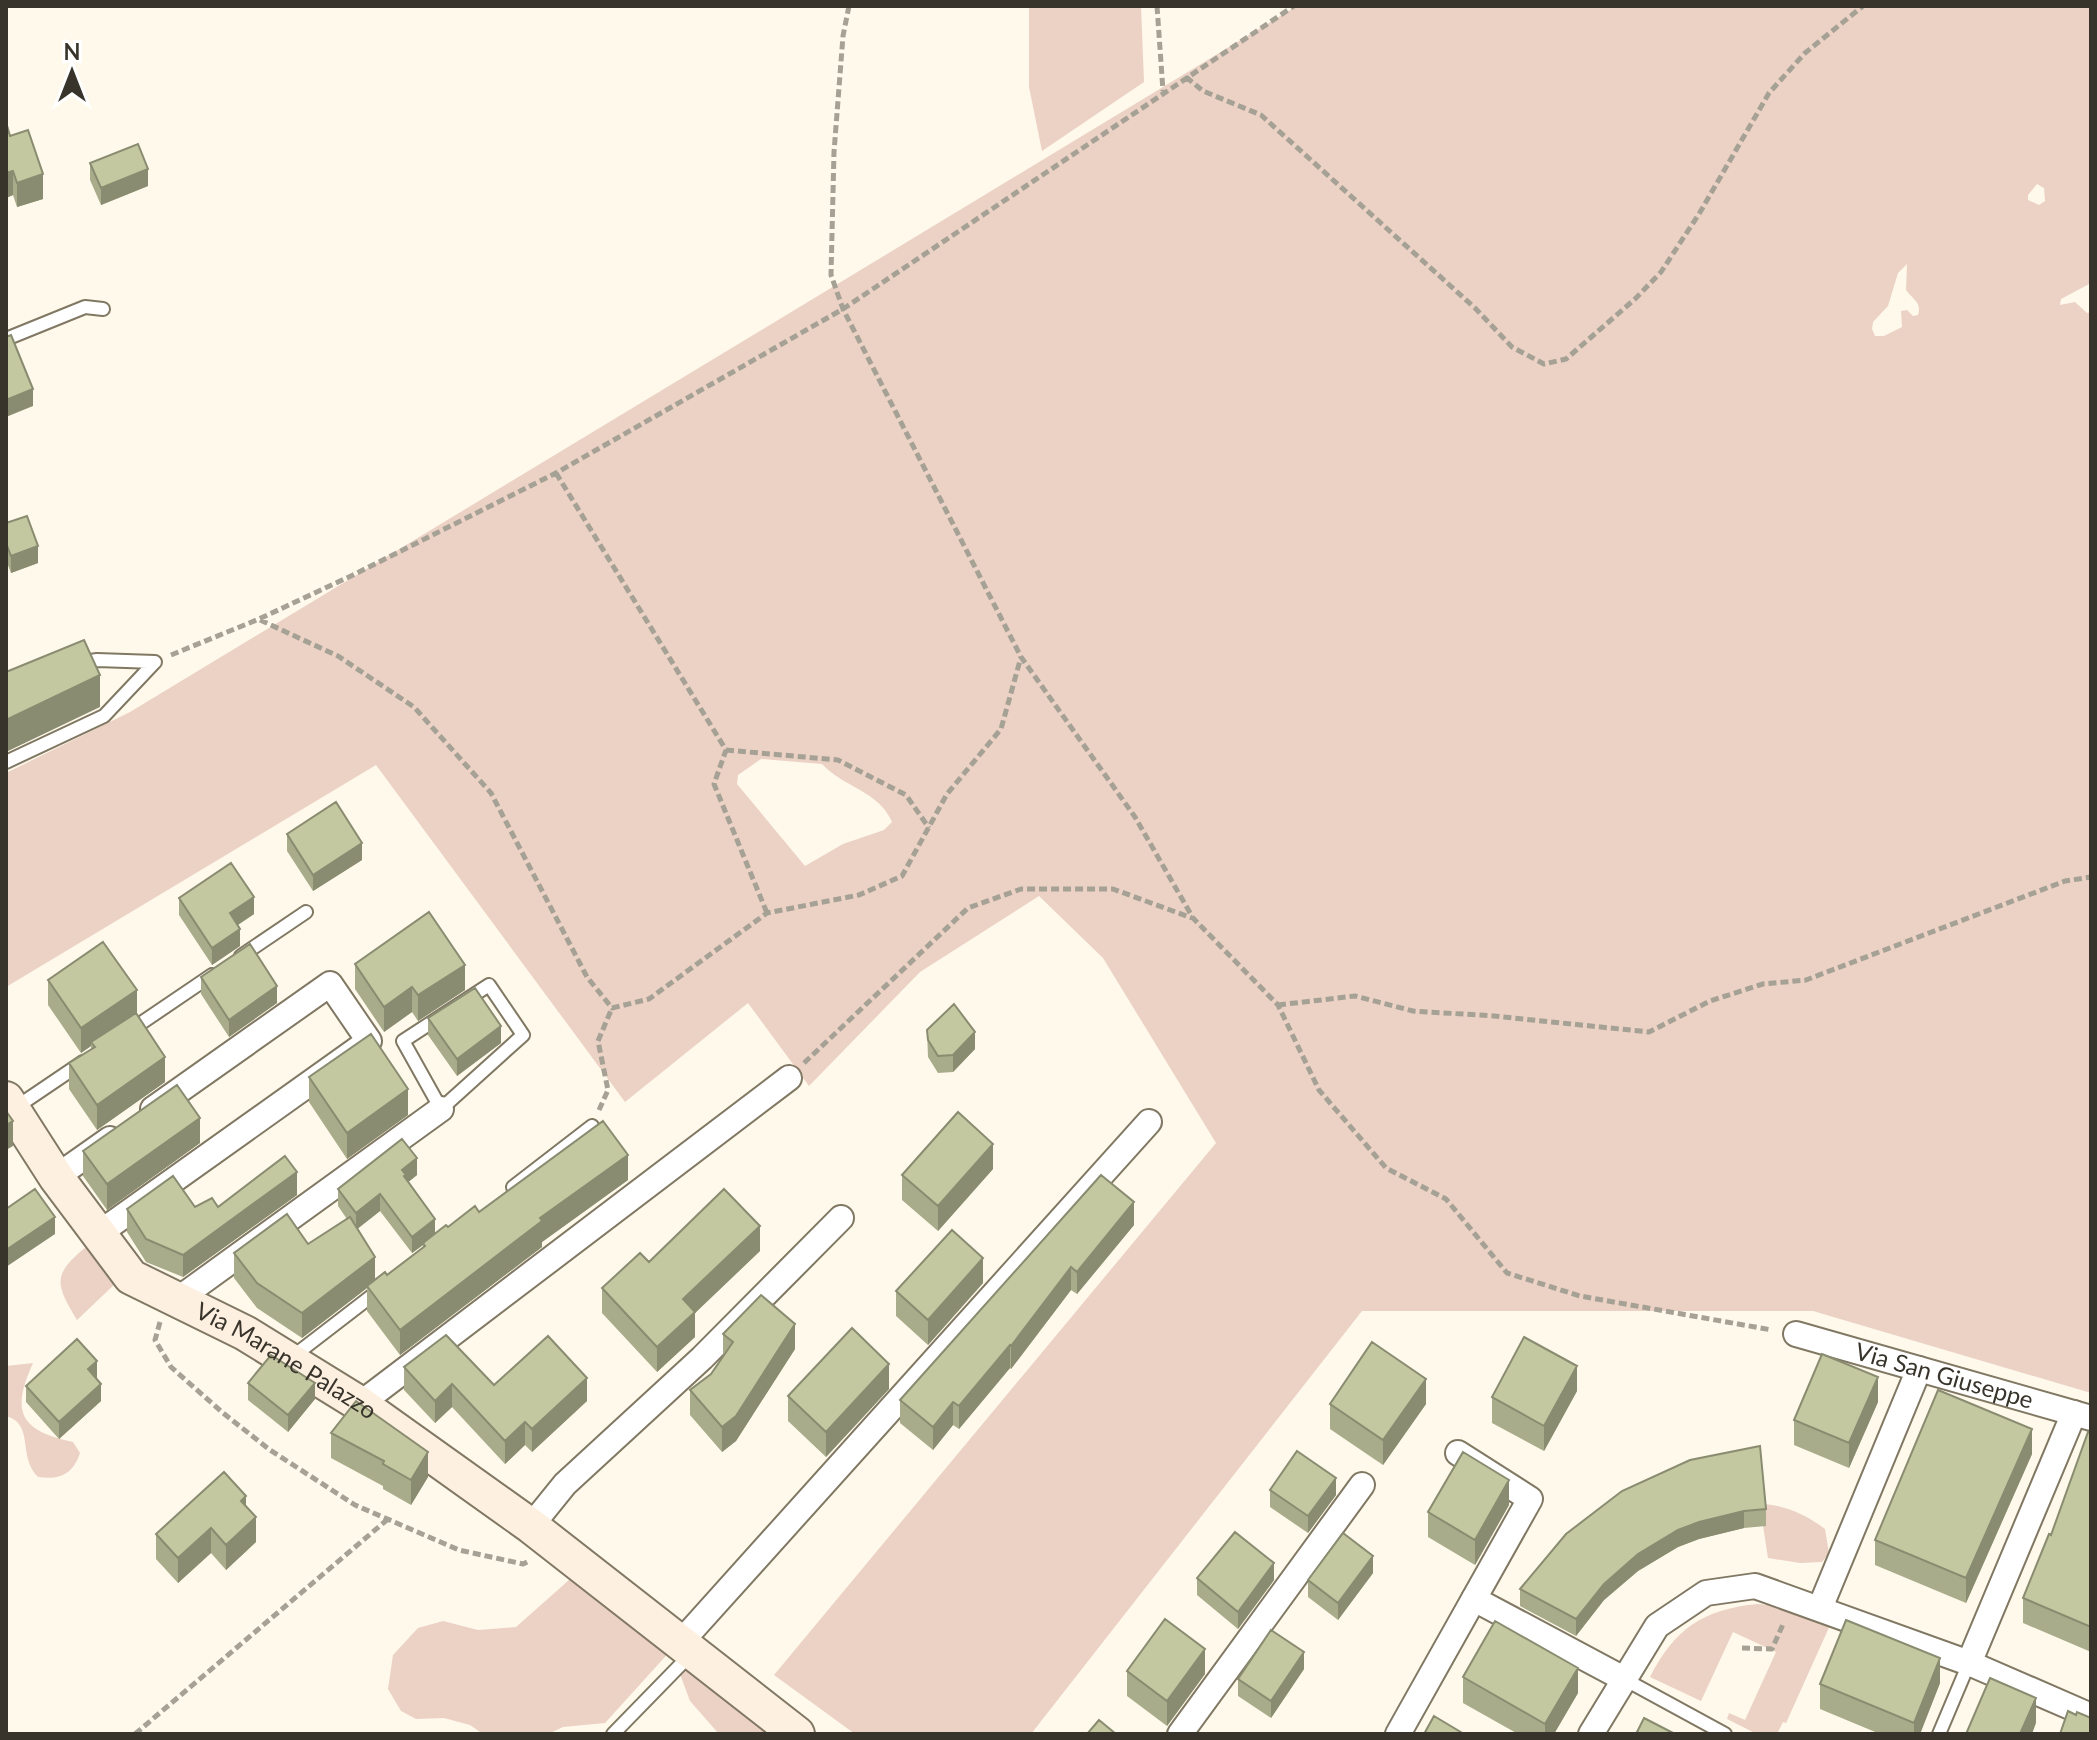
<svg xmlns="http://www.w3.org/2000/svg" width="2097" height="1740" font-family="Lato,sans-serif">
<rect width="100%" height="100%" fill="#fef9eb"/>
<!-- green -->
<path fill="#ecd1c5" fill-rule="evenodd" d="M 1029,6 L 1141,6 L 1144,82 L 1042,151 L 1029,87 Z
M 1297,6 L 2091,6 L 2091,283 L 2061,299 L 2060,305 L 2075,302 L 2087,313 L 2091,312 L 2091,1393 L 1813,1311 L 1362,1311 L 1031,1734 L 855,1734 L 774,1675 L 1216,1143 L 1103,958 L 1039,896 L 920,972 L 809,1086 L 748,1003 L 625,1102 L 376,765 L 6,987 L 6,773 L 130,712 ZM 2037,184 L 2044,188 L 2045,201 L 2039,205 L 2028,200 L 2028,195 ZM 1907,264 L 1906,290 C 1913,300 1922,302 1918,315 L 1913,316 L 1907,310 L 1901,311 L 1902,327 L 1884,336 L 1875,336 L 1872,329 L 1873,322 L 1888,306 L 1898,273 ZM 761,759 L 822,764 C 843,787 879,791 892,822 L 884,830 L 843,844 L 805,866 L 737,784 L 738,775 Z
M 87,1246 L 118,1281 L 77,1320 C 55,1283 52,1275 87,1246 Z
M 33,1363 C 11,1412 19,1430 73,1442 L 80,1453 C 73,1474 61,1480 38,1477 C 17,1456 35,1424 6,1416 L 6,1366 Z
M 1764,1504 C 1787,1506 1807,1515 1825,1529 L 1829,1553 L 1822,1562 L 1800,1563 L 1768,1558 L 1763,1526 L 1766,1526 Z
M 577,1573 L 673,1648 L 605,1723 L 563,1727 L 548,1734 L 483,1734 L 470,1725 L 444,1718 L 416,1719 L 401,1711 L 388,1689 L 393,1655 L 418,1628 L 443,1621 L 478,1630 L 516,1627 Z
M 1758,1604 L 1786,1607 L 1831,1623 L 1786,1723 L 1783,1722 L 1777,1734 L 1757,1734 L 1727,1719 L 1729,1713 L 1745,1720 L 1776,1652 L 1733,1632 L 1701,1701 L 1650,1677 C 1675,1628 1704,1609 1758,1604 Z
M 695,1661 L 783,1734 L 719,1734 L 690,1701 L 680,1674 Z"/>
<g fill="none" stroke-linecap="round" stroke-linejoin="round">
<!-- service casing -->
<g stroke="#807863" stroke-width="16">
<path id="service" d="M 6,339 L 85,307 L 103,309
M 78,663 L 97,660 L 155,662
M 6,762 L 104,716 L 155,662
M 241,956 L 306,912
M 489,985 L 523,1035 L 441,1109 L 403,1041 Z
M 128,1032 L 212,975
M 15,1108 L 83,1062
M 513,1187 L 592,1126
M 291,1358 L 378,1291
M 1624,1679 L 1725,1734
M 613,1734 L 692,1653
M 1939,1734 L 1969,1663"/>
</g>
<!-- minor casing -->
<g stroke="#807863" stroke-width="28">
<g id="minor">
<path d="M 56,1177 L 110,1139"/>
<path d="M 98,1234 L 369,1041 L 330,984 L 153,1109"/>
<path d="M 177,1300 L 441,1109"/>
<path id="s1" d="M 1796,1334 L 2091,1418"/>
<path d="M 360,1404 L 789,1078"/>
<path d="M 531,1526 L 565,1484 L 702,1358 L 841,1218"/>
<path d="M 1474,1599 L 1624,1679"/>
<path d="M 1820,1608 L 1919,1369"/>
<path d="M 681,1642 L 1149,1122"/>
<path d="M 1969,1663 L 2074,1413"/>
<path d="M 1180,1734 L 1362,1485"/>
<path d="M 1398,1734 L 1530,1499 L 1458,1453"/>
<path d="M 1591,1734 L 1657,1626 L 1706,1593 L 1755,1586 L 1969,1663 L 2091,1716"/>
</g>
</g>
<!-- secondary casing -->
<g stroke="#807863" stroke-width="38">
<g id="secondary">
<path id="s2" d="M 6,1099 L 56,1177 L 131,1277 L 245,1333 L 360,1404 L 531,1526 L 797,1734"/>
</g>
</g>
<!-- path -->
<path stroke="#a5a195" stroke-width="5" stroke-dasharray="8 4" stroke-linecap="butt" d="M 849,6 L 843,36 L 834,152 L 831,275 L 843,309 L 1021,657 L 1135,817 L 1193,918 L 1278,1005 L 1319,1090 L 1386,1168 L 1446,1199 L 1507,1273 L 1580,1296 L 1772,1330
M 1157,6 L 1163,91
M 1186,77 L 1203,91 L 1261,115 L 1475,308 L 1512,347 L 1544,364 L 1566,359 L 1635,299 L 1661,272 L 1699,214 L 1769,93 L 1805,53 L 1863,6
M 556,473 L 726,750 L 714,784 L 767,913
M 260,620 L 338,656 L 414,707 L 491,793 L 587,977 L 612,1008 L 649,999 L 767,913 L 859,895 L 902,876 L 947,794 L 1001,729 L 1021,657
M 171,655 L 259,619 L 353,575 L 556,473 L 843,309 L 1294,6
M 726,750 L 838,760 L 906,795 L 929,828
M 1278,1005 L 1355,996 L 1413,1011 L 1494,1016 L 1649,1032 L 1710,1001 L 1763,984 L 1806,980 L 2065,881 L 2091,877
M 804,1063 L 968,908 L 1021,889 L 1113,889 L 1192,918
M 599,1110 L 608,1090 L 598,1041 L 612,1008
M 160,1322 L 155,1340 L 171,1367 L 223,1413 L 270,1450 L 355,1505 L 459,1550 L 523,1564 L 529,1561
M 1742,1648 L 1772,1649 L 1784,1622
M 135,1734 L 388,1519"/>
<!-- service -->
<use href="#service" stroke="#fff" stroke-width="12"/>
<!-- minor -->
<use href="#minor" stroke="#fff" stroke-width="24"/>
<!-- secondary -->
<use href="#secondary" stroke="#fef0e1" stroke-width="34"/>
</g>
<!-- wall -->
<path fill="#a9ac8a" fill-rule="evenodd" d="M 6,122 L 10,136 L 43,199 L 17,207 L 13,195 L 6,198 Z
M 90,163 L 148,186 L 101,205 L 90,180 Z
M 6,523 L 38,563 L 11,573 L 6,560 Z
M 287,834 L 362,860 L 313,891 L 287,851 Z
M 179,898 L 254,914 L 238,925 L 240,946 L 212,965 L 179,915 Z
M 355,964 L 465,990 L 418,1021 L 412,1012 L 384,1032 L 355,989 Z
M 201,977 L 277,1003 L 229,1037 L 201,994 Z
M 48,980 L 137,1014 L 165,1082 L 97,1130 L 69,1089 L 69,1063 L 91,1049 L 91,1046 L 81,1053 L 48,1005 Z
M 428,1018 L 501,1043 L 457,1076 L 428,1035 Z
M 927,1030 L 975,1049 L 953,1072 L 938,1073 L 928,1057 Z
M 309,1077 L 408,1115 L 347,1159 L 309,1102 Z
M 200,1143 L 107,1210 L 83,1176 L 83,1151 Z
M 993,1169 L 938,1231 L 902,1200 L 902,1175 Z
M 417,1175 L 408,1182 L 435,1233 L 479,1212 L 628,1180 L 542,1242 L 542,1247 L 400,1355 L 367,1311 L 367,1288 L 302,1338 L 257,1308 L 234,1278 L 234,1253 L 308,1244 L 347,1219 L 338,1206 L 338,1189 ZM 380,1211 L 412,1253 L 423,1245 L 423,1248 L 387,1275 L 375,1279 L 357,1229 Z
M 1101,1175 L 1134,1225 L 1077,1294 L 1071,1290 L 1011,1369 L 1010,1368 L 959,1429 L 953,1425 L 933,1450 L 900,1423 L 900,1400 Z
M 297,1195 L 183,1277 L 146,1262 L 127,1232 L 127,1209 L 218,1207 Z
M 760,1251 L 695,1313 L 695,1337 L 657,1372 L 602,1313 L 602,1288 L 649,1262 Z
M 983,1283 L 928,1345 L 896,1316 L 896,1291 Z
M 723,1334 L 795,1349 L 736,1441 L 722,1452 L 690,1415 L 690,1390 L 711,1374 L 723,1357 Z
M 404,1367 L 494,1385 L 587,1401 L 532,1452 L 525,1445 L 505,1464 L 452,1407 L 435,1423 L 404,1390 Z
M 97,1378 L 101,1401 L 59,1439 L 26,1402 L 26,1386 Z
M 248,1383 L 315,1399 L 288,1432 L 248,1400 Z
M 889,1389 L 826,1457 L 788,1421 L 788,1396 Z
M 1577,1391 L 1544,1451 L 1492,1423 L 1492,1397 Z
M 1878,1402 L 1849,1468 L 1794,1445 L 1794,1420 Z
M 1330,1404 L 1426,1404 L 1383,1465 L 1330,1429 Z
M 331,1433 L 428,1477 L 411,1505 L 383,1489 L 383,1486 L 331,1458 Z
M 2091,1433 L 2091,1652 L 2023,1623 L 2023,1598 L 2051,1535 Z
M 2032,1454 L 1966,1603 L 1875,1565 L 1875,1540 Z
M 1270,1490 L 1336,1495 L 1308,1533 L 1270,1507 Z
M 1622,1491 L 1766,1509 L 1766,1526 L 1744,1528 L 1699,1539 L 1678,1547 L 1638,1571 L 1604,1600 L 1576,1636 L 1520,1606 L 1520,1589 Z
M 1509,1505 L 1475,1565 L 1428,1537 L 1428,1512 Z
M 246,1507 L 256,1542 L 226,1570 L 211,1553 L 178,1583 L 156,1559 L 156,1534 Z
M 1373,1573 L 1338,1620 L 1308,1597 L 1308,1580 Z
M 1197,1578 L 1274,1580 L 1238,1629 L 1197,1595 Z
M 1304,1669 L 1271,1718 L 1238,1696 L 1238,1679 Z
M 1127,1671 L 1205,1674 L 1167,1726 L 1127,1696 Z
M 1463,1677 L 1578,1693 L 1554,1734 L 1518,1734 L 1463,1703 Z
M 1940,1683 L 1920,1734 L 1880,1734 L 1820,1709 L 1820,1684 Z"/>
<!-- shaded-wall -->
<path fill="#898c70" d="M 148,169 L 148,186 L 101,205 L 101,188 Z
M 13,171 L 13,195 L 6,198 L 6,173 Z
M 43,174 L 43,199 L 17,207 L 17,183 Z
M 33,389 L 33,406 L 6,417 L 6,400 Z
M 38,546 L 38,563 L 11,573 L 11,556 Z
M 100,675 L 100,707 L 6,752 L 6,720 Z
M 362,843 L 362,860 L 313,891 L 313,875 Z
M 254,897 L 254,914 L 230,930 L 230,913 Z
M 240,929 L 240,946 L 212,965 L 212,948 Z
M 465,965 L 465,990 L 418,1021 L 418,995 Z
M 277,986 L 277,1003 L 229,1037 L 229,1020 Z
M 412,987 L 412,1012 L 384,1032 L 384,1007 Z
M 137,990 L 137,1015 L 91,1042 L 91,1046 L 81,1053 L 81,1028 Z
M 501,1026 L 501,1043 L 457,1076 L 457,1059 Z
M 975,1032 L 975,1049 L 953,1072 L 953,1055 Z
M 165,1057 L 165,1082 L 97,1130 L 97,1105 Z
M 408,1089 L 408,1115 L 347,1159 L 347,1133 Z
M 200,1118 L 200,1143 L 107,1210 L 107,1184 Z
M 13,1121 L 13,1146 L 6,1150 L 6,1125 Z
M 993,1144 L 993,1169 L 938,1231 L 938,1206 Z
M 628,1155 L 628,1180 L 542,1242 L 542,1247 L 400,1355 L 400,1330 L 540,1218 Z
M 417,1158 L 417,1175 L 406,1184 L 402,1170 Z
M 297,1172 L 297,1195 L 183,1277 L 183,1255 Z
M 380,1194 L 380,1211 L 356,1230 L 356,1213 Z
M 1134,1202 L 1134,1225 L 1077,1294 L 1077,1272 Z
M 55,1217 L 55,1234 L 6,1267 L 6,1250 Z
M 435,1219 L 435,1235 L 423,1243 L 423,1245 L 412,1253 L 412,1237 Z
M 760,1226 L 760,1251 L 695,1313 L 695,1337 L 657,1372 L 657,1347 L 683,1299 Z
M 375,1257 L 375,1282 L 367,1286 L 367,1288 L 302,1338 L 302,1313 Z
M 983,1258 L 983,1283 L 928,1345 L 928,1320 Z
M 1071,1267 L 1071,1290 L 1011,1369 L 1011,1346 Z
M 795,1324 L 795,1349 L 736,1441 L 722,1452 L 722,1427 Z
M 1010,1345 L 1010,1368 L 959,1429 L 959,1406 Z
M 97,1361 L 97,1378 L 88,1386 L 88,1369 Z
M 889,1364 L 889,1389 L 826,1457 L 826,1432 Z
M 1577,1366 L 1577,1391 L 1544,1451 L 1544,1426 Z
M 1878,1377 L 1878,1402 L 1849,1468 L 1849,1443 Z
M 587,1378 L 587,1401 L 532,1452 L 532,1429 Z
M 1426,1379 L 1426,1404 L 1383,1465 L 1383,1440 Z
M 315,1383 L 315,1399 L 288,1432 L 288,1415 Z
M 101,1384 L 101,1401 L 59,1439 L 59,1422 Z
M 452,1384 L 452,1407 L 435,1423 L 435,1401 Z
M 953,1402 L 953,1425 L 933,1450 L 933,1427 Z
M 525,1422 L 525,1445 L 505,1464 L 505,1441 Z
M 2032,1429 L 2032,1454 L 1966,1603 L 1966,1578 Z
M 428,1452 L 428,1477 L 411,1505 L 411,1480 Z
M 1336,1478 L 1336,1495 L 1308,1533 L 1308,1516 Z
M 1509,1480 L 1509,1505 L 1475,1565 L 1475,1540 Z
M 246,1496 L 246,1521 L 241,1501 Z
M 1744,1511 L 1744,1528 L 1699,1539 L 1678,1547 L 1638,1571 L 1604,1600 L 1576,1636 L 1576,1619 L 1604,1584 L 1638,1554 L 1678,1530 L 1699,1522 Z
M 256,1517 L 256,1542 L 226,1570 L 226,1545 Z
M 211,1528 L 211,1553 L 178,1583 L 178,1558 Z
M 1373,1556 L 1373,1573 L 1338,1620 L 1338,1603 Z
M 1274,1563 L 1274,1580 L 1238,1629 L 1238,1612 Z
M 1205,1649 L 1205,1674 L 1167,1726 L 1167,1701 Z
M 1304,1652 L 1304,1669 L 1271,1718 L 1271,1701 Z
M 1940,1658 L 1940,1683 L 1920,1734 L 1914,1734 L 1914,1723 Z
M 1578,1668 L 1578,1693 L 1554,1734 L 1545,1734 L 1545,1724 Z
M 2036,1698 L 2036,1723 L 2032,1734 L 2020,1734 Z"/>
<!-- building -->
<path fill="#c4c8a0" stroke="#898c70" stroke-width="2" d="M 6,122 L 10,136 L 28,130 L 43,174 L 17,183 L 13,171 L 6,173 Z
M 138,144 L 148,169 L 101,188 L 90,163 Z
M 11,335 L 33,389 L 6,400 L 6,337 Z
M 27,516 L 38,546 L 11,556 L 6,543 L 6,523 Z
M 84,640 L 100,675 L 6,720 L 6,672 Z
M 336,802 L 362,843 L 313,875 L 287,834 Z
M 231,863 L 254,897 L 230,913 L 240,929 L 212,948 L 179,898 Z
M 429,912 L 465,965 L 418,995 L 412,987 L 384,1007 L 355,964 Z
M 103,942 L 137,990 L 81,1028 L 48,980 Z
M 250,944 L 277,986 L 229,1020 L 201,977 Z
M 475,988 L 501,1026 L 457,1059 L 428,1018 Z
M 954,1004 L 975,1032 L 953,1055 L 938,1056 L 928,1040 L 927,1030 Z
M 136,1013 L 165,1057 L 97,1105 L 69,1063 L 95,1047 L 91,1042 Z
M 371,1034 L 408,1089 L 347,1133 L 309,1077 Z
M 177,1085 L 200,1118 L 107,1184 L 83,1151 Z
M 6,1111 L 13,1121 L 6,1125 Z
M 958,1112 L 993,1144 L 938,1206 L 902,1175 Z
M 603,1121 L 628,1155 L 540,1218 L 542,1221 L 400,1330 L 367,1286 L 385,1272 L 387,1275 L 425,1246 L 423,1243 L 446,1225 L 448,1227 L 475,1206 L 479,1212 Z
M 402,1139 L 417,1158 L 402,1170 L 406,1175 L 404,1176 L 435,1219 L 412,1237 L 380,1194 L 356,1213 L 338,1189 Z
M 285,1156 L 297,1172 L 183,1255 L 146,1239 L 127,1209 L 173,1176 L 195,1207 L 212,1198 L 218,1207 Z
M 1101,1175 L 1134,1202 L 1077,1272 L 1071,1267 L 1011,1346 L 1010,1345 L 959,1406 L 953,1402 L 933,1427 L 900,1400 Z
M 35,1189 L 55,1217 L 6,1250 L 6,1209 Z
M 724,1189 L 760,1226 L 683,1299 L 695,1312 L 657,1347 L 602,1288 L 640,1253 L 649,1262 Z
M 287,1214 L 308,1244 L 350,1217 L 375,1257 L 302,1313 L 257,1283 L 234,1253 Z
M 952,1230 L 983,1258 L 928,1320 L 896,1291 Z
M 761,1295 L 795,1324 L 736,1416 L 722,1427 L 690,1390 L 711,1374 L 733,1342 L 723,1334 Z
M 852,1328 L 889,1364 L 826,1432 L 788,1396 Z
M 446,1335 L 494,1385 L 548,1336 L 587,1378 L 532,1429 L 525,1422 L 505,1441 L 452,1384 L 435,1401 L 404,1367 Z
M 1524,1337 L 1577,1366 L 1544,1426 L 1492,1397 Z
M 77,1339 L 97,1361 L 88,1369 L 101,1384 L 59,1422 L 26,1386 Z
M 1372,1342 L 1426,1379 L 1383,1440 L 1330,1404 Z
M 1822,1354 L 1878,1377 L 1849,1443 L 1794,1420 Z
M 271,1355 L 315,1383 L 288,1415 L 248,1383 Z
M 1938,1390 L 2032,1429 L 1966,1578 L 1875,1540 Z
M 356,1401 L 428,1452 L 411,1480 L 383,1464 L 384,1461 L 331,1433 Z
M 2088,1432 L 2091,1433 L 2091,1627 L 2023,1598 L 2049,1534 L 2051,1535 Z
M 1760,1446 L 1766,1509 L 1744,1511 L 1699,1522 L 1678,1530 L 1638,1554 L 1604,1584 L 1576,1619 L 1520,1589 L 1566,1534 L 1622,1491 L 1690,1460 Z
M 1297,1451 L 1336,1478 L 1308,1516 L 1270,1490 Z
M 1463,1452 L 1509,1480 L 1475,1540 L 1428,1512 Z
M 224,1472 L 246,1496 L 241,1501 L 256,1517 L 226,1545 L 211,1528 L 178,1558 L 156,1534 Z
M 1235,1532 L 1274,1563 L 1238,1612 L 1197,1578 Z
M 1343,1533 L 1373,1556 L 1338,1603 L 1308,1580 Z
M 1165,1619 L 1205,1649 L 1167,1701 L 1127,1671 Z
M 1846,1620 L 1940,1658 L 1914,1723 L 1820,1684 Z
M 1495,1621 L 1578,1668 L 1545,1724 L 1463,1677 Z
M 1271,1630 L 1304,1652 L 1271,1701 L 1238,1679 Z
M 1990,1678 L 2036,1698 L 2020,1734 L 1966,1734 Z
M 2068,1711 L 2076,1715 L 2077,1712 L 2091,1718 L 2091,1734 L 2060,1734 Z
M 1434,1716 L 1464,1734 L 1424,1734 Z
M 1644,1718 L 1675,1734 L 1636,1734 Z
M 1099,1720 L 1116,1734 L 1087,1734 Z"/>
<g text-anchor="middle" stroke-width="8" stroke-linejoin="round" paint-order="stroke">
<!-- street labels -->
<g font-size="24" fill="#38342b" stroke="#fff">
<text dy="8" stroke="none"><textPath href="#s2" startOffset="394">Via Marane Palazzo</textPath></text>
<text dy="8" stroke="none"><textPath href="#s1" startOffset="154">Via San Giuseppe</textPath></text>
</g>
</g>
<!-- border -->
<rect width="2097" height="1740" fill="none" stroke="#38342b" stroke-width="16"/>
<!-- north arrow -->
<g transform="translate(72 72)" stroke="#ffffff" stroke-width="6" paint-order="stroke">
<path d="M0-6L14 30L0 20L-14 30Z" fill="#38342b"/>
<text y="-12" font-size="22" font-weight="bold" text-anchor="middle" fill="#38342b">N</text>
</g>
</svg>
